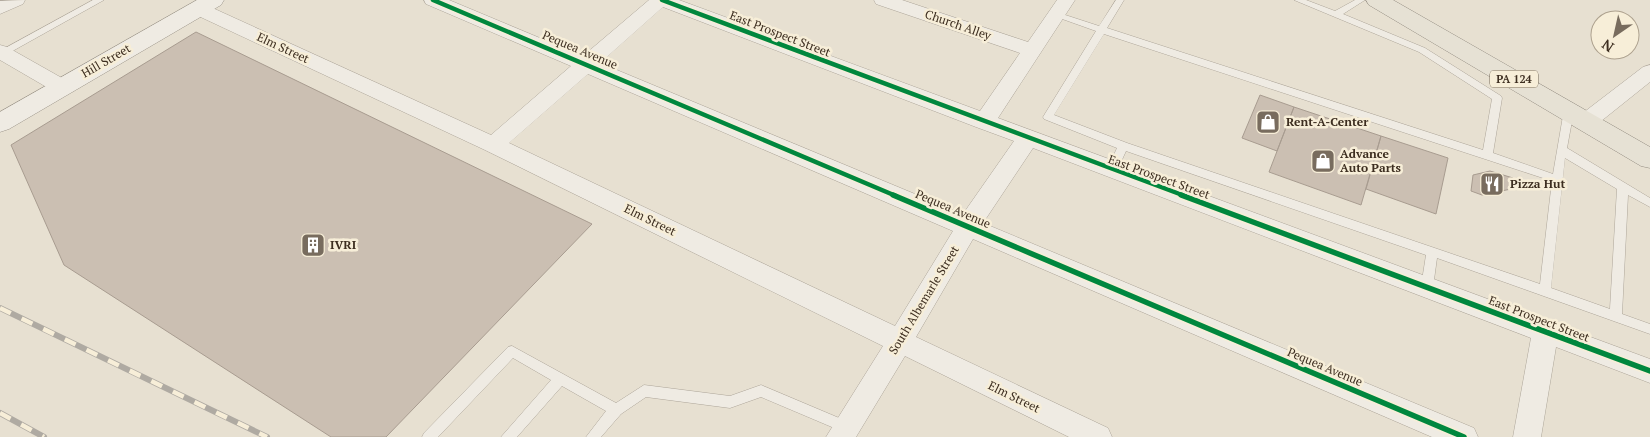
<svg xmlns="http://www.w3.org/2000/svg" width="1650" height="437" font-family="'PT Serif',serif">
<rect width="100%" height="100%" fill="#e7e0d1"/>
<!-- building -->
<path fill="#cbbfb2" stroke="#a89c90" d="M 196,32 L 592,224 L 386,437 L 331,437 L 64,265 L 11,145 Z
M 1260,95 L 1294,107 L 1277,151 L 1242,138 Z
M 1294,107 L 1381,136 L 1361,205 L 1269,172 Z
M 1381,136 L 1448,158 L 1436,214 L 1366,189 Z
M 1490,171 L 1513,178 L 1511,189 L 1482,195 L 1471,191 L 1473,175 Z"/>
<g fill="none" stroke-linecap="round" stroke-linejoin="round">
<!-- service casing -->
<g stroke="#ada599" stroke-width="1">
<path id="service" d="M 93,0 L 104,0 L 0,58 L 0,51 Z
M 1116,0 L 1124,0 L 1107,28 L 1483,150 L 1492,99 L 1419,52 L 1294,0 L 1306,0 L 1335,11 L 1355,0 L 1365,0 L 1343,14 L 1425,48 L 1501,96 L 1502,98 L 1493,153 L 1553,174 L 1564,110 L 1569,107 L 1573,108 L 1574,110 L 1567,148 L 1650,198 L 1650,207 L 1628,195 L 1622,314 L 1650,324 L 1650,334 L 1437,258 L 1433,287 L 1431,290 L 1427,292 L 1423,290 L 1421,287 L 1426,255 L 1126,151 L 1116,173 L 1108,173 L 1107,170 L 1117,148 L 1044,119 L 1043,117 L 1096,31 L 1051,15 L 1056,12 L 1099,26 ZM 1104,34 L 1552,181 L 1540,284 L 1127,143 L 1054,115 ZM 1565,158 L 1617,189 L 1610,309 L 1551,288 Z
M 512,346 L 616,403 L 644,385 L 730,396 L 761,385 L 851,423 L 853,427 L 851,431 L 846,433 L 761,397 L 730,408 L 646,397 L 621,414 L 601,437 L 586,437 L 606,411 L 562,386 L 517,437 L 501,437 L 551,380 L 513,358 L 438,437 L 422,437 L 424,433 L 508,347 Z"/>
</g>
<!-- minor casing -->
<g stroke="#ada599" stroke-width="1">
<path id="minor" d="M 25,0 L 23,4 L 0,14 L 0,1 Z
M 424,0 L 449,0 L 583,56 L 649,0 L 679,0 L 980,111 L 1020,53 L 876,4 L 874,0 L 902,0 L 1028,42 L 1057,0 L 1075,0 L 998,118 L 1650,359 L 1650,383 L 1556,347 L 1541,437 L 1513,437 L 1531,338 L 1033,148 L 983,223 L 1474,428 L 1478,437 L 1432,437 L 973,239 L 916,337 L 1108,428 L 1112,437 L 1069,437 L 905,356 L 856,437 L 826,437 L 883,346 L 485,150 L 192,13 L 189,9 L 192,5 L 199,3 L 206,5 L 491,135 L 571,66 L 426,4 ZM 663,7 L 976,127 L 1014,141 L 963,214 L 600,63 ZM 588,74 L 953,231 L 895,326 L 509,143 Z
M 0,45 L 7,47 L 69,82 L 72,87 L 69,92 L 62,94 L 55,92 L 0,60 Z
M 1650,65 L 1650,82 L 1595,126 L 1587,128 L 1579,126 L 1576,121 L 1579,116 L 1643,67 Z"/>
</g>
<!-- secondary casing -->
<g stroke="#9c958a" stroke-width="1">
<path id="secondary" d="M 197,0 L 224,0 L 221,5 L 9,129 L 0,132 L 0,112 Z"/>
</g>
<!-- primary casing -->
<g stroke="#928b80" stroke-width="1">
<path id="primary" d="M 1366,0 L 1393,0 L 1650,147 L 1650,168 L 1641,166 L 1369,5 Z"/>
</g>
<!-- service -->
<use href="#service" fill="#efebe3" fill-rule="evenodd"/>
<!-- minor -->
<use href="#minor" fill="#efebe3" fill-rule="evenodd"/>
<!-- secondary -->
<use href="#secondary" fill="#efebe3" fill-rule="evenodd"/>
<!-- primary -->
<use href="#primary" fill="#e6e1d4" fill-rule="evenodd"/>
<!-- rail casing -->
<g stroke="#afaaa2" stroke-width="6">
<path id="rail" d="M 0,308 L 267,437
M 0,413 L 44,437"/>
</g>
<!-- rail -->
<use href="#rail" stroke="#f7eed8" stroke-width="4.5" stroke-dasharray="12" stroke-linecap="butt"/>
<!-- cycleway-far1 casing -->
<g stroke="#f7eed8" stroke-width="7">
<path id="cycleway-far1" d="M 433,0 L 896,196
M 662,0 L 1185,196"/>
</g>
<!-- cycleway casing -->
<g stroke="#f7eed8" stroke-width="9">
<path id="cycleway" d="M 893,195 L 1464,437
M 1181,195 L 1650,371"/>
</g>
<!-- cycleway-far1 -->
<use href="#cycleway-far1" stroke="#00873e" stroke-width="4.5"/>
<!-- cycleway -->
<use href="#cycleway" stroke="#00873e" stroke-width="5.5"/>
</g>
<!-- icons -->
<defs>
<g id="shop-square" transform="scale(1.25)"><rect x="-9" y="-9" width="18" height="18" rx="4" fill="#786c5e" stroke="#f7eed8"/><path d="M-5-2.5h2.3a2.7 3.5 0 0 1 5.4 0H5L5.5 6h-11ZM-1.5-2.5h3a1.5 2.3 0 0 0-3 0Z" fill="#fff"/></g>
<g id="restaurant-square" transform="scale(1.25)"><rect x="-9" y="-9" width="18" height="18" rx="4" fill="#786c5e" stroke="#f7eed8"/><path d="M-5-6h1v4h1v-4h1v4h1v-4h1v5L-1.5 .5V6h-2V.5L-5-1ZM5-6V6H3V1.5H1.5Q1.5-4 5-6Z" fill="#fff"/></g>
<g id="building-square" transform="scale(1.25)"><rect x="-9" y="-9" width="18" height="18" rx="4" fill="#786c5e" stroke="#f7eed8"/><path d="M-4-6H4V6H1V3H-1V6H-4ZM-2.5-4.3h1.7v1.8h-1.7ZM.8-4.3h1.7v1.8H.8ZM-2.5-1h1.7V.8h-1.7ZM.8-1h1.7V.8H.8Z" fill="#fff"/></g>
</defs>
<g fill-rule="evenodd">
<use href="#shop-square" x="1268" y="122"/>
<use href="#shop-square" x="1323" y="161"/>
<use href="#restaurant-square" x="1492" y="184"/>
<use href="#building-square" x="313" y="245"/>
</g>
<g text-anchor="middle" stroke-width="5" stroke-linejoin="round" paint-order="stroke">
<!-- shield labels -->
<rect fill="#f7eed8" stroke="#756857" stroke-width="1" x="1490" y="70.5" width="48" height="17" rx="4"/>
<g font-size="11" font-weight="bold" fill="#3d2e20">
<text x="1514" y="83">PA 124</text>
</g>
<!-- street labels -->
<g font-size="12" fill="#3d2e20" stroke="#f7eed8">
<text transform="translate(958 25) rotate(19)" y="4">Church Alley</text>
<text transform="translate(780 34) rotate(21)" y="4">East Prospect Street</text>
<text transform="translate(283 48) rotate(25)" y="4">Elm Street</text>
<text transform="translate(580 50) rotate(23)" y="4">Pequea Avenue</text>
<text transform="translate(106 61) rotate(-30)" y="4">Hill Street</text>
<text transform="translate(1159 177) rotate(20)" y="4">East Prospect Street</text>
<text transform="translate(953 209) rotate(23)" y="4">Pequea Avenue</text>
<text transform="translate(650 220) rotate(26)" y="4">Elm Street</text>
<text transform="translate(924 300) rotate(-59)" y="4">South Albemarle Street</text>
<text transform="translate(1539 319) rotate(21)" y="4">East Prospect Street</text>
<text transform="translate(1325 367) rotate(23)" y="4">Pequea Avenue</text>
<text transform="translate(1014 397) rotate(26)" y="4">Elm Street</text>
</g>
<!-- poi labels -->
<g font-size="12" font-weight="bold" fill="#3d2e20" stroke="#f7eed8" text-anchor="start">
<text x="1286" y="126">Rent-A-Center</text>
<text x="1340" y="158">Advance<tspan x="1340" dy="14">Auto Parts</tspan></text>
<text x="1510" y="188">Pizza Hut</text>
<text x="330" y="249">IVRI</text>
</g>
</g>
<!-- north arrow -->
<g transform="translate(1615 35) rotate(214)"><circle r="24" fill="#f7eed8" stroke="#ada18e"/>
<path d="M0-4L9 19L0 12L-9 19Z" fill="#786c5e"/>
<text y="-8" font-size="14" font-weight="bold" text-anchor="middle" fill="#3d2e20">N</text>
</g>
</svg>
